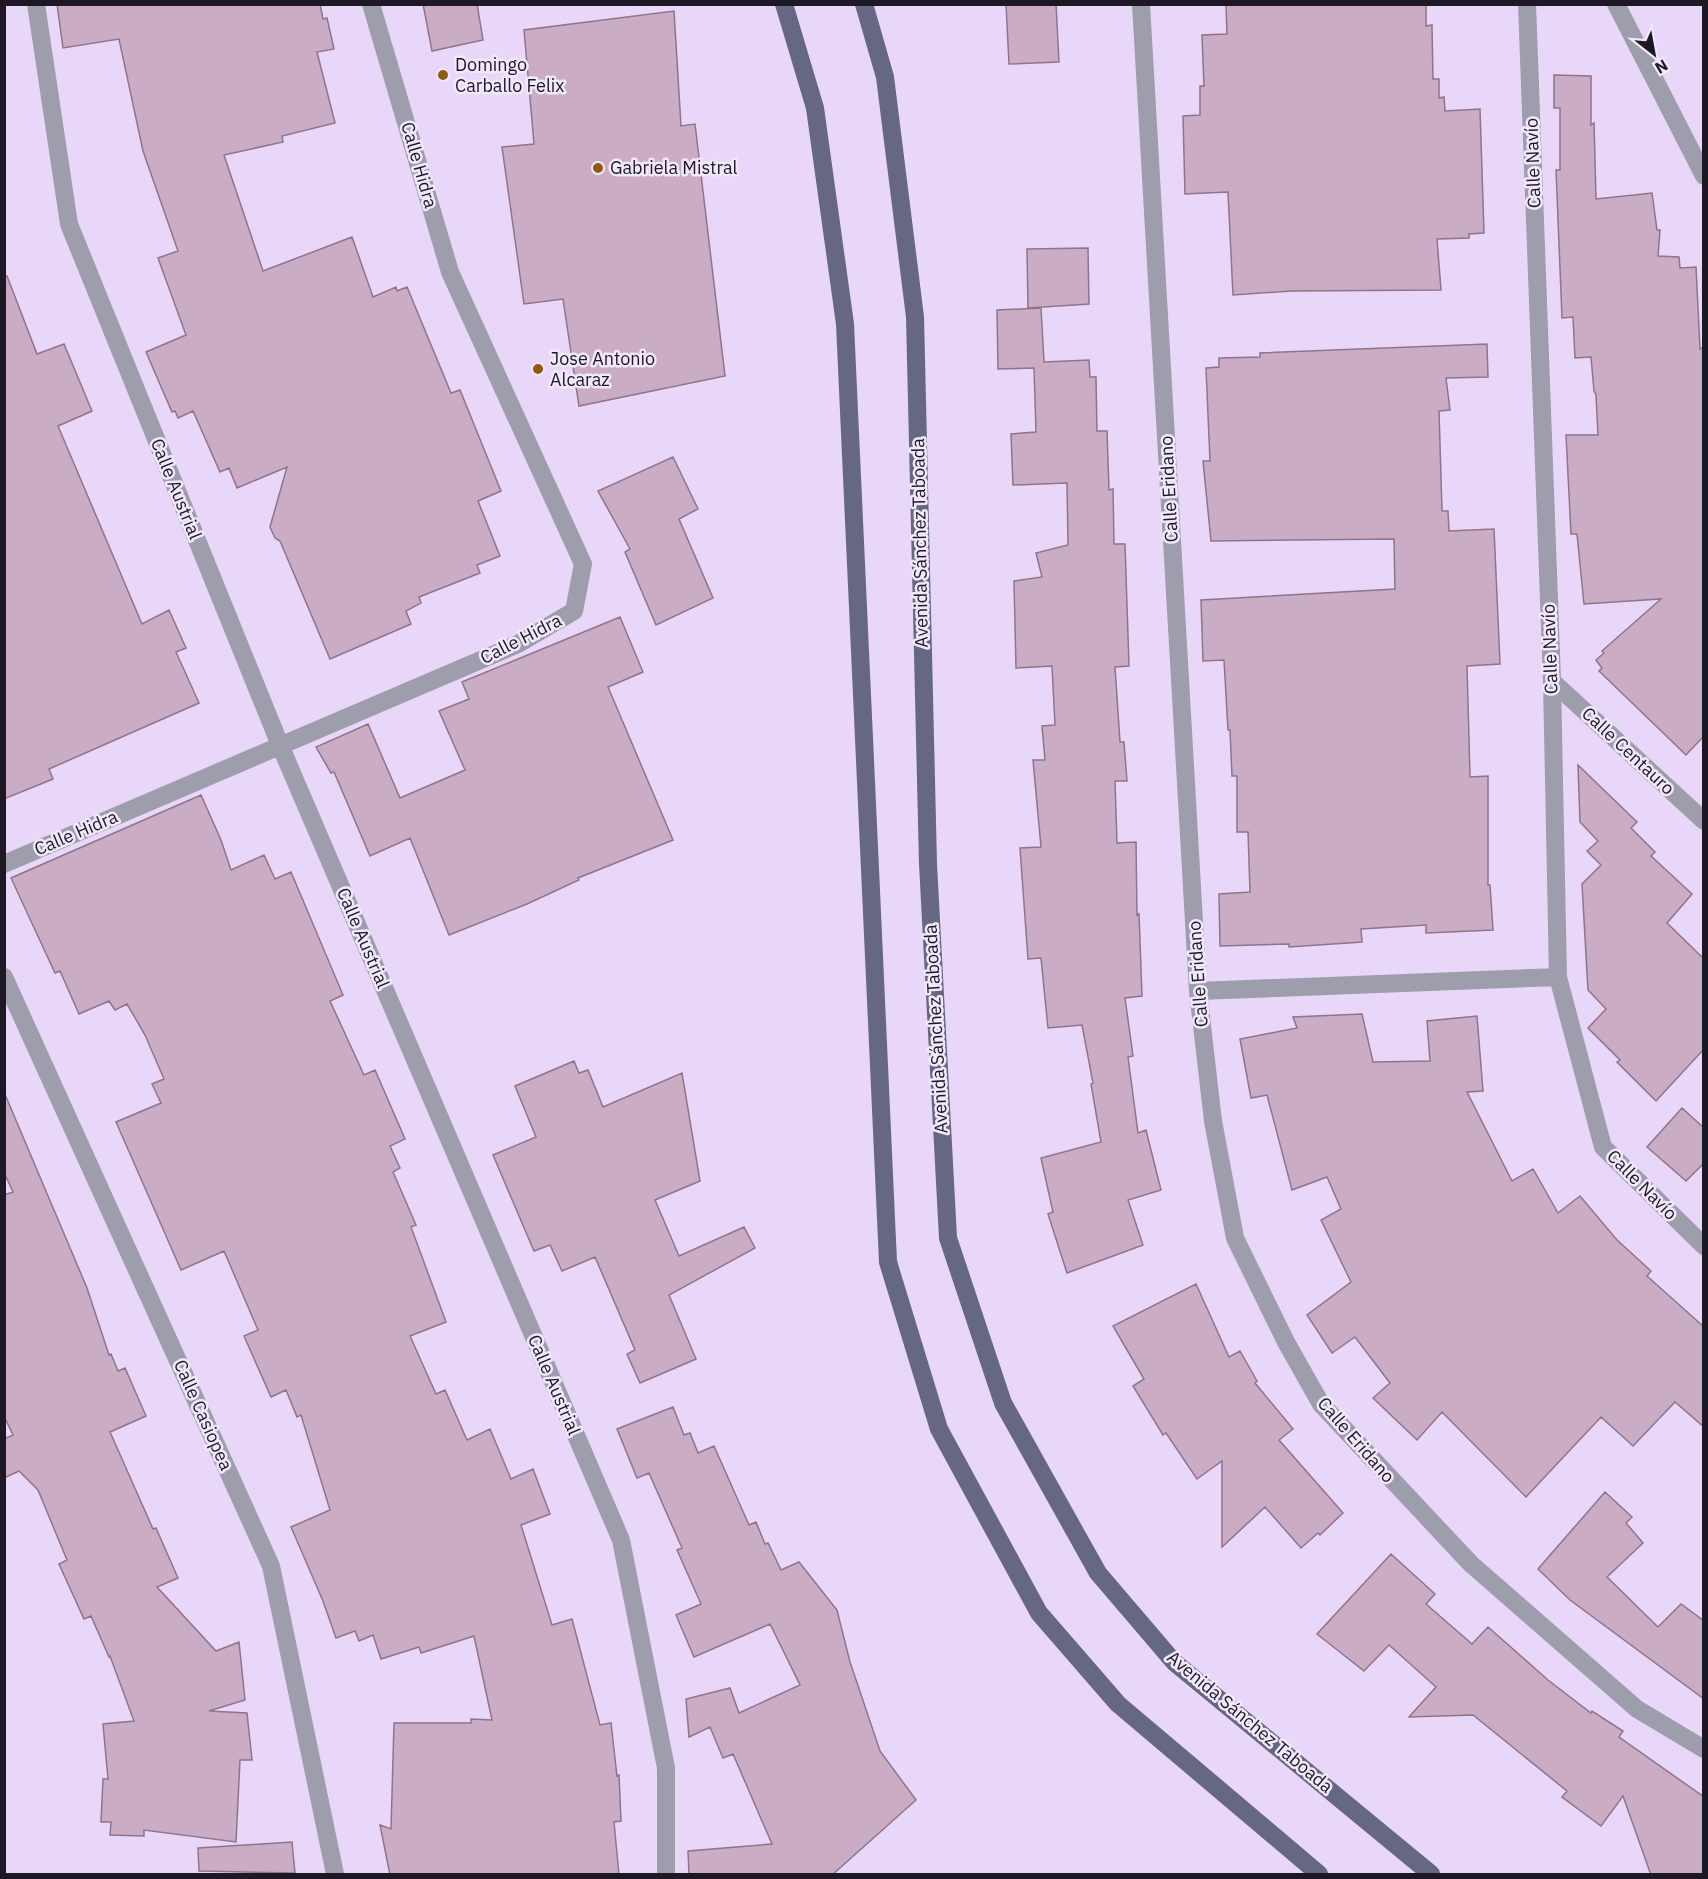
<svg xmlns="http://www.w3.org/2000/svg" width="1708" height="1879" font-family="'IBM Plex Sans',sans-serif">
<rect width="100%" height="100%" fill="#e8d7f8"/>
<!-- building -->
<path fill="#caadc5" stroke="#8f748b" stroke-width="1.5" d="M 57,4 L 320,4 L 323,19 L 327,18 L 334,49 L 317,52 L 335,123 L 282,136 L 283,142 L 224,155 L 263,271 L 352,237 L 373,297 L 396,287 L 397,291 L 407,287 L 451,393 L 460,390 L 501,491 L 478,501 L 500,556 L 477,565 L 480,573 L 419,597 L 421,603 L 406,611 L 411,624 L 330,659 L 280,541 L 275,538 L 270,527 L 287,467 L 237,488 L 229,468 L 220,472 L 193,411 L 178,418 L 175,411 L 172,412 L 146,352 L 186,335 L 158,258 L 178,251 L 143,151 L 119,39 L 63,48 Z
M 423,4 L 477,4 L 483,40 L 432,51 Z
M 1006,4 L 1056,4 L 1059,62 L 1009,64 Z
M 1226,4 L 1426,4 L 1426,26 L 1432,25 L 1433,79 L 1439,79 L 1439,98 L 1444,97 L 1445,111 L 1480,109 L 1484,233 L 1469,234 L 1469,238 L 1437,239 L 1441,290 L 1291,291 L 1233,295 L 1228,192 L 1185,194 L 1183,116 L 1200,115 L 1200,86 L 1204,86 L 1202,35 L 1227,34 Z
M 674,11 L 681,126 L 695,124 L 725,376 L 579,406 L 563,299 L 524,304 L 502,147 L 534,144 L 524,30 Z
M 1554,75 L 1591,76 L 1591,125 L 1594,123 L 1596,199 L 1652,193 L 1657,230 L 1660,230 L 1658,256 L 1679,257 L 1680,268 L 1696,267 L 1700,349 L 1704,347 L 1704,736 L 1686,755 L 1599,671 L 1602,668 L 1596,660 L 1604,653 L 1602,651 L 1661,599 L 1584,604 L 1577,534 L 1571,534 L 1566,435 L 1598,435 L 1596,395 L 1594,391 L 1591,357 L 1575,358 L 1573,317 L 1562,318 L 1556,170 L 1560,170 L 1560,108 L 1554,108 Z
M 1088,248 L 1089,304 L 1028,308 L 1027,249 Z
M 4,276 L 7,276 L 37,354 L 64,344 L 92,411 L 58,426 L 142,624 L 169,610 L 186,648 L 176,652 L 199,703 L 49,769 L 53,779 L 4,799 Z
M 1041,308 L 1044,362 L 1089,360 L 1090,377 L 1096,377 L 1097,431 L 1107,431 L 1109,490 L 1113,489 L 1114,544 L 1125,544 L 1129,666 L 1115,667 L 1120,742 L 1124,742 L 1127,781 L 1115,781 L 1117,843 L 1136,842 L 1137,915 L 1139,914 L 1142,996 L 1125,998 L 1133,1056 L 1128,1057 L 1138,1133 L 1146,1130 L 1161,1190 L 1128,1200 L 1143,1245 L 1067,1273 L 1048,1214 L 1053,1212 L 1041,1158 L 1101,1142 L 1091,1084 L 1093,1083 L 1082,1025 L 1048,1028 L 1041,958 L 1028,959 L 1020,848 L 1041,847 L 1033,760 L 1045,760 L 1042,726 L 1055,725 L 1052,666 L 1016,668 L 1014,581 L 1042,577 L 1036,553 L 1068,545 L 1067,483 L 1013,485 L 1011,434 L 1036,432 L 1034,368 L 998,369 L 997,310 Z
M 1487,344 L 1488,377 L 1446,378 L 1450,410 L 1439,411 L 1442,511 L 1448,511 L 1449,531 L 1494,529 L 1500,664 L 1467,666 L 1470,777 L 1488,776 L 1488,885 L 1490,885 L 1493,930 L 1426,933 L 1426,925 L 1361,929 L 1362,942 L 1289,947 L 1289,944 L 1220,946 L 1219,894 L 1250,892 L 1248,832 L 1237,832 L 1237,776 L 1232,776 L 1230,730 L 1228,730 L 1224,660 L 1203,661 L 1201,600 L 1395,589 L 1394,539 L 1211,541 L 1203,461 L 1210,461 L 1206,368 L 1219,367 L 1219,358 L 1260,357 L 1260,353 Z
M 673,457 L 698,509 L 679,519 L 713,598 L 656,625 L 625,552 L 630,549 L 598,491 Z
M 620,617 L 643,672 L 608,687 L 673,840 L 578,878 L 579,880 L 527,904 L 449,935 L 410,838 L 370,856 L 334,772 L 331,773 L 316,747 L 368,724 L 400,798 L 465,770 L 439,711 L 469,699 L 462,682 Z
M 1578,765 L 1637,822 L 1631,828 L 1655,852 L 1651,856 L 1692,894 L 1667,923 L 1704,959 L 1704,1049 L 1656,1101 L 1617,1062 L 1620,1060 L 1588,1028 L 1606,1009 L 1588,990 L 1582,884 L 1601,865 L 1587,851 L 1598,841 L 1580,822 Z
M 201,795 L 221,840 L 231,870 L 264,855 L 275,879 L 291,872 L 343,995 L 330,1001 L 364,1075 L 375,1070 L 405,1139 L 390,1146 L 400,1168 L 393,1172 L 416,1225 L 411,1227 L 446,1322 L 410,1336 L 436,1394 L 445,1390 L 467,1440 L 490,1429 L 511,1479 L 533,1469 L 550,1514 L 521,1525 L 552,1625 L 572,1619 L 600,1725 L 611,1723 L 617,1776 L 619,1775 L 621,1821 L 614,1822 L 619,1875 L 390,1875 L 380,1825 L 391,1829 L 394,1723 L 471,1723 L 471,1719 L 492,1720 L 474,1636 L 421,1653 L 419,1647 L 381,1659 L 373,1635 L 359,1641 L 355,1631 L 336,1638 L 323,1601 L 291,1527 L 330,1510 L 301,1415 L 297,1417 L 286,1390 L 271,1397 L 244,1336 L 258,1330 L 224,1251 L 181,1270 L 116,1122 L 161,1103 L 152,1084 L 164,1079 L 145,1035 L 127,1004 L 115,1010 L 109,1001 L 79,1014 L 60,971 L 55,973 L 11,878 Z
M 1362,1014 L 1373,1062 L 1430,1061 L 1427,1021 L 1477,1016 L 1483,1091 L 1467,1092 L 1512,1181 L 1533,1169 L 1558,1213 L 1580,1196 L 1617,1240 L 1651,1271 L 1647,1276 L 1704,1327 L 1704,1427 L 1675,1402 L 1633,1446 L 1601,1417 L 1526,1497 L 1442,1412 L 1417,1440 L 1373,1398 L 1390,1383 L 1355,1337 L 1332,1353 L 1307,1315 L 1351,1282 L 1321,1220 L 1341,1209 L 1327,1177 L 1292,1190 L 1267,1095 L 1251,1098 L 1240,1039 L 1297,1028 L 1293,1017 Z
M 574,1061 L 579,1073 L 588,1070 L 603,1107 L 682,1073 L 700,1181 L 655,1200 L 679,1256 L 744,1227 L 755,1248 L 669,1295 L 696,1359 L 640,1383 L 627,1354 L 635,1350 L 595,1257 L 562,1271 L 550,1245 L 534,1251 L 493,1155 L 536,1137 L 515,1086 Z
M 4,1092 L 87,1288 L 109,1355 L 111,1354 L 118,1371 L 125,1368 L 146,1416 L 110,1432 L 153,1529 L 156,1528 L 178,1578 L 157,1587 L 216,1651 L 239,1642 L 245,1700 L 209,1711 L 247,1713 L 252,1760 L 240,1760 L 236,1842 L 144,1830 L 144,1836 L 110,1835 L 111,1822 L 101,1822 L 103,1779 L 108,1779 L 103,1724 L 134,1721 L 110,1656 L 109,1657 L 91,1616 L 84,1619 L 59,1564 L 67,1560 L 38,1490 L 19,1471 L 4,1478 L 4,1439 L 13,1435 L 4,1416 L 4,1195 L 13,1192 L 4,1172 Z
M 1682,1108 L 1704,1128 L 1704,1163 L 1686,1181 L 1647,1147 Z
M 1196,1284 L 1229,1357 L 1240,1351 L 1257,1381 L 1255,1383 L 1293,1429 L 1279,1440 L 1343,1513 L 1320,1535 L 1318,1533 L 1301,1548 L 1265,1507 L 1222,1547 L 1222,1461 L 1197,1479 L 1166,1433 L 1163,1435 L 1133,1386 L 1144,1379 L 1113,1326 Z
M 673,1407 L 684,1435 L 690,1433 L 698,1453 L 714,1446 L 749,1525 L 756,1522 L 765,1544 L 768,1543 L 781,1570 L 799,1562 L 837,1610 L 850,1662 L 880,1751 L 916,1800 L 832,1875 L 689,1875 L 688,1851 L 772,1844 L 733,1754 L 723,1758 L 710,1727 L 689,1737 L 686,1699 L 730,1688 L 739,1713 L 800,1685 L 770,1624 L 694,1657 L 676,1615 L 701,1604 L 677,1550 L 682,1548 L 649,1473 L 637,1478 L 617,1429 Z
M 1605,1492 L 1632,1517 L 1626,1523 L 1643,1543 L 1607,1577 L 1658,1627 L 1681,1604 L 1704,1621 L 1704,1699 L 1570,1600 L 1538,1569 Z
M 1391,1554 L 1435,1594 L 1426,1604 L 1472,1644 L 1488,1627 L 1548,1680 L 1591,1713 L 1592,1711 L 1623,1731 L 1619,1737 L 1704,1797 L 1704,1875 L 1651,1875 L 1623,1796 L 1601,1826 L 1562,1797 L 1567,1791 L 1473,1715 L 1409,1717 L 1436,1687 L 1389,1645 L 1364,1671 L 1317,1634 Z
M 292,1842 L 295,1873 L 199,1871 L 198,1848 Z"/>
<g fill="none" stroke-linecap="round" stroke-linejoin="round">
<!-- minor -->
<path stroke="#9d9dac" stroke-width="18" d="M 36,4 L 69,224 L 280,745 L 621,1540 L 666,1768 L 666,1874
M 1141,4 L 1198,991 L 1213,1121 L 1235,1238 L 1286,1342 L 1321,1404 L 1471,1564 L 1637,1709 L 1704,1749
M 1527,4 L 1552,681 L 1558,977 L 1603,1147 L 1704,1246
M 1616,4 L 1704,176
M 1552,681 L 1704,821
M 4,864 L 518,644 L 574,611 L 583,564 L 450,272 L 371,4
M 4,977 L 271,1566 L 335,1874
M 1198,991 L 1558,977"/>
<!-- major -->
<path stroke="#666780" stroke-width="18" d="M 784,4 L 815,108 L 845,324 L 888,1262 L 939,1429 L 1039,1613 L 1118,1704 L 1319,1874
M 864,4 L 885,77 L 915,317 L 928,864 L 948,1238 L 1003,1403 L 1098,1573 L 1174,1662 L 1431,1874"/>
</g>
<!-- markers -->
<g fill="#905a10" stroke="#f1e8fb" stroke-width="2">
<circle cx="443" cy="75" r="6"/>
<circle cx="598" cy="168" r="6"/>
<circle cx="538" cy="369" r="6"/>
</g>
<g text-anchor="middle" stroke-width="5" stroke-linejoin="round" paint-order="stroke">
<!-- poi labels -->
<g font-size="18" fill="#1e1824" stroke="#f1e8fb" text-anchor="start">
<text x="455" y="71">Domingo<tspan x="455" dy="21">Carballo Felix</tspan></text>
<text x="610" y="174">Gabriela Mistral</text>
<text x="550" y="365">Jose Antonio<tspan x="550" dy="21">Alcaraz</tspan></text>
</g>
<!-- street labels -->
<g font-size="18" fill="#1e1824" stroke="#f1e8fb">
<text transform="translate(1533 163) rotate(-92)" y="6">Calle Navío</text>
<text transform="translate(419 165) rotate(74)" y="6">Calle Hidra</text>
<text transform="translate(176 489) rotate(68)" y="6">Calle Austrial</text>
<text transform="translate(1169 489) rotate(-93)" y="6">Calle Eridano</text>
<text transform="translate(920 543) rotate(-91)" y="6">Avenida Sánchez Taboada</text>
<text transform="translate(521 639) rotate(-27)" y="6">Calle Hidra</text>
<text transform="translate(1550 649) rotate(-92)" y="6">Calle Navío</text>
<text transform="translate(1628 751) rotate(43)" y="6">Calle Centauro</text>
<text transform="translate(76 833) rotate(-23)" y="6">Calle Hidra</text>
<text transform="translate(363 938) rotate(67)" y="6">Calle Austrial</text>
<text transform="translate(1198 974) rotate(-94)" y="6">Calle Eridano</text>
<text transform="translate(936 1029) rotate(-93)" y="6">Avenida Sánchez Taboada</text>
<text transform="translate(1642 1185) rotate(45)" y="6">Calle Navío</text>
<text transform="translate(554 1385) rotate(67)" y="6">Calle Austrial</text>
<text transform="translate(203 1415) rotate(66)" y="6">Calle Casiopea</text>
<text transform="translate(1356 1440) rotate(49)" y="6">Calle Eridano</text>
<text transform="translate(1250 1722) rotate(40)" y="6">Avenida Sánchez Taboada</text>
</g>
</g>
<!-- border -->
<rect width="1708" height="1879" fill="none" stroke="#1e1824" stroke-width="12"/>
<!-- north arrow -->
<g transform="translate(1654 54) rotate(149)" stroke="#f1e8fb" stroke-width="4.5" paint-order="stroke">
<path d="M0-4.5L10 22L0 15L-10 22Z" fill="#1e1824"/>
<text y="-9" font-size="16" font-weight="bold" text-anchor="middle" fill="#1e1824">N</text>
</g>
</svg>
